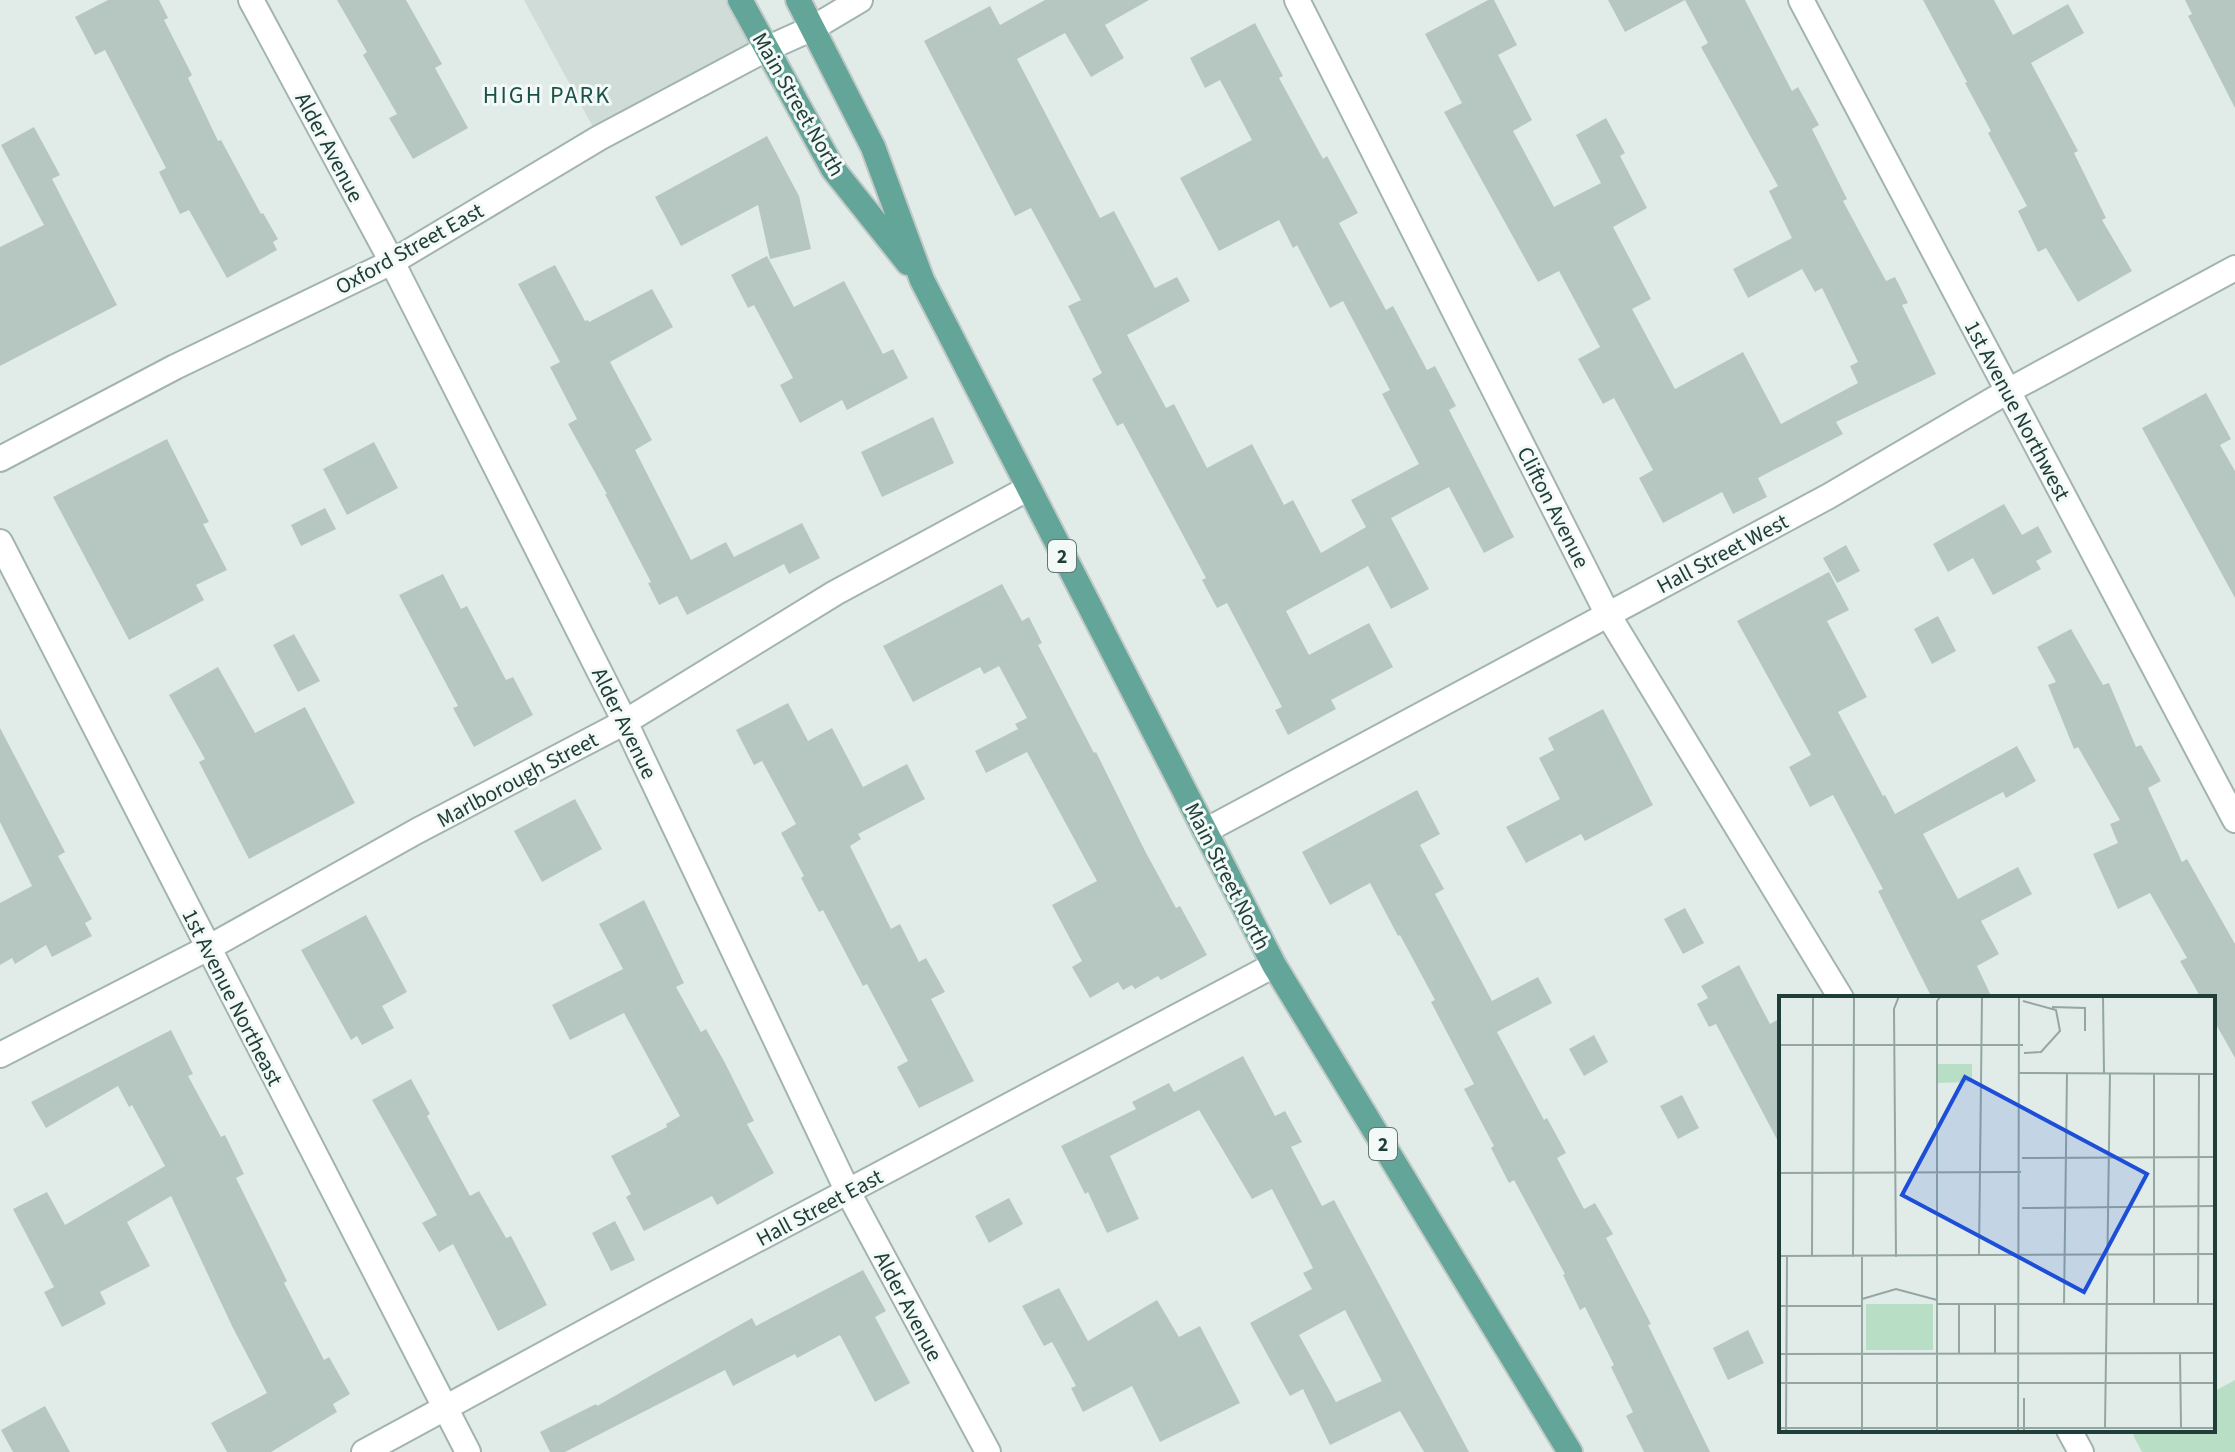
<svg xmlns="http://www.w3.org/2000/svg" width="2235" height="1452" font-family="'Source Sans 3',sans-serif">
<rect width="100%" height="100%" fill="#e1ece8"/>
<!-- built -->
<path fill="#cfdcd7" d="M 524,0 L 740,0 L 766,49 L 599,138 Z"/>
<!-- green -->
<path fill="#b8dfc5" d="M 2235,1380 L 2235,1452 L 2142,1452 L 2133,1435 L 2142,1430 L 2213,1430 L 2213,1392 Z"/>
<!-- building -->
<path fill="#b6c7c1" fill-rule="evenodd" d="M 108,0 L 159,0 L 168,18 L 164,20 L 192,75 L 188,78 L 218,141 L 221,140 L 261,214 L 263,213 L 278,239 L 273,242 L 277,250 L 227,278 L 189,210 L 180,214 L 159,172 L 166,168 L 105,50 L 95,55 L 75,17 Z
M 337,0 L 406,0 L 442,64 L 435,68 L 468,128 L 413,159 L 389,118 L 397,114 L 363,55 L 367,52 Z
M 1045,0 L 1149,0 L 1105,25 L 1124,58 L 1091,77 L 1065,33 L 1017,59 L 1100,218 L 1114,211 L 1155,288 L 1177,277 L 1190,301 L 1127,335 L 1166,408 L 1174,404 L 1207,468 L 1252,444 L 1284,505 L 1293,500 L 1321,553 L 1366,527 L 1351,500 L 1419,464 L 1382,394 L 1390,390 L 1343,301 L 1330,308 L 1297,245 L 1293,248 L 1279,220 L 1219,251 L 1180,178 L 1252,140 L 1220,80 L 1205,88 L 1190,58 L 1255,23 L 1283,76 L 1279,78 L 1323,159 L 1327,156 L 1358,213 L 1339,223 L 1386,310 L 1393,306 L 1427,370 L 1435,366 L 1456,406 L 1449,410 L 1514,537 L 1484,553 L 1449,487 L 1391,518 L 1429,589 L 1391,609 L 1368,566 L 1286,611 L 1309,655 L 1369,623 L 1393,667 L 1331,700 L 1336,709 L 1288,735 L 1275,710 L 1282,707 L 1227,603 L 1217,608 L 1202,580 L 1206,578 L 1123,423 L 1117,426 L 1092,379 L 1102,373 L 1068,306 L 1081,300 L 1031,208 L 1015,216 L 924,41 L 990,6 L 1000,25 Z
M 1488,0 L 1494,0 L 1517,45 L 1498,55 L 1532,120 L 1513,131 L 1554,207 L 1601,183 L 1576,135 L 1606,118 L 1625,153 L 1620,156 L 1647,208 L 1613,227 L 1651,299 L 1632,309 L 1675,389 L 1743,352 L 1781,424 L 1858,383 L 1850,366 L 1858,362 L 1822,288 L 1815,292 L 1802,269 L 1748,298 L 1733,269 L 1792,238 L 1769,191 L 1778,186 L 1701,47 L 1708,43 L 1685,0 L 1625,32 L 1608,0 L 1745,0 L 1792,91 L 1798,87 L 1819,125 L 1812,129 L 1847,199 L 1843,201 L 1886,281 L 1895,277 L 1908,303 L 1902,305 L 1936,374 L 1836,422 L 1843,434 L 1758,478 L 1767,497 L 1733,514 L 1722,492 L 1663,523 L 1639,478 L 1653,470 L 1614,398 L 1603,404 L 1578,359 L 1600,347 L 1559,271 L 1538,282 L 1444,112 L 1462,103 L 1425,34 Z
M 1923,0 L 1994,0 L 2013,35 L 2068,4 L 2084,33 L 2031,63 L 2078,151 L 2074,153 L 2106,218 L 2102,220 L 2132,271 L 2078,302 L 2046,248 L 2038,252 L 2018,211 L 2027,206 L 1988,133 L 1991,131 L 1965,83 L 1967,82 Z
M 2185,0 L 2235,0 L 2235,108 L 2188,16 L 2192,14 Z
M 34,127 L 60,175 L 52,179 L 117,305 L 0,366 L 0,247 L 44,225 L 1,145 Z
M 767,136 L 799,196 L 811,249 L 770,259 L 758,205 L 681,246 L 655,197 Z
M 767,256 L 794,307 L 844,281 L 883,354 L 893,349 L 908,378 L 847,410 L 842,400 L 800,423 L 780,385 L 793,378 L 754,305 L 748,308 L 731,275 Z
M 555,265 L 585,321 L 588,320 L 589,322 L 652,289 L 673,327 L 610,362 L 652,440 L 635,450 L 691,560 L 726,542 L 734,557 L 802,523 L 820,558 L 789,574 L 784,564 L 687,615 L 677,596 L 659,605 L 648,583 L 651,582 L 605,494 L 607,494 L 568,424 L 577,419 L 550,367 L 560,362 L 518,284 Z
M 2206,393 L 2231,439 L 2220,445 L 2235,471 L 2235,598 L 2142,428 Z
M 933,417 L 954,463 L 882,497 L 861,452 Z
M 167,439 L 209,522 L 203,524 L 227,570 L 196,585 L 204,600 L 129,640 L 53,497 Z
M 374,442 L 398,488 L 347,515 L 323,469 Z
M 2004,504 L 2022,535 L 2038,526 L 2052,552 L 2036,561 L 2041,569 L 1993,595 L 1973,558 L 1948,572 L 1933,544 Z
M 325,508 L 336,529 L 301,546 L 291,525 Z
M 1846,545 L 1860,571 L 1837,583 L 1823,558 Z
M 1829,572 L 1849,610 L 1827,621 L 1867,697 L 1838,712 L 1883,796 L 1885,795 L 1895,814 L 2017,746 L 2036,781 L 2006,798 L 2003,792 L 1923,834 L 1958,899 L 2018,867 L 2032,894 L 1981,921 L 1999,954 L 1977,966 L 1992,998 L 1932,998 L 1878,891 L 1883,889 L 1833,795 L 1810,807 L 1789,767 L 1811,755 L 1737,621 Z
M 443,574 L 461,609 L 467,606 L 506,680 L 513,677 L 533,715 L 474,747 L 453,708 L 458,706 L 399,595 Z
M 1002,584 L 1022,621 L 1029,617 L 1042,643 L 1038,645 L 1094,753 L 1096,752 L 1145,851 L 1176,908 L 1180,906 L 1207,955 L 1161,980 L 1158,976 L 1135,989 L 1132,985 L 1123,990 L 1118,982 L 1090,998 L 1072,967 L 1082,961 L 1052,905 L 1097,881 L 1027,752 L 986,773 L 975,751 L 1018,729 L 1015,724 L 1027,718 L 999,666 L 984,674 L 980,667 L 913,702 L 883,646 Z
M 1938,616 L 1956,651 L 1932,664 L 1914,629 Z
M 2071,629 L 2103,685 L 2109,683 L 2136,747 L 2141,745 L 2161,781 L 2148,788 L 2182,862 L 2187,859 L 2235,944 L 2235,1058 L 2213,1019 L 2213,998 L 2201,998 L 2180,961 L 2187,958 L 2150,893 L 2118,909 L 2093,854 L 2118,843 L 2110,824 L 2120,820 L 2078,747 L 2074,749 L 2048,685 L 2056,682 L 2037,647 Z
M 294,634 L 320,681 L 298,692 L 273,645 Z
M 218,667 L 255,733 L 305,707 L 355,803 L 249,859 L 199,762 L 205,759 L 169,695 Z
M 788,703 L 808,741 L 832,728 L 863,787 L 907,764 L 925,799 L 858,834 L 861,839 L 850,846 L 891,929 L 900,924 L 919,962 L 926,958 L 945,992 L 931,999 L 974,1081 L 919,1108 L 897,1067 L 908,1061 L 867,984 L 863,986 L 823,910 L 819,912 L 801,878 L 804,876 L 781,833 L 796,824 L 762,761 L 754,765 L 736,730 Z
M 1603,709 L 1653,805 L 1585,841 L 1581,834 L 1526,863 L 1506,827 L 1560,799 L 1539,758 L 1554,750 L 1548,738 Z
M 0,728 L 65,852 L 58,856 L 92,919 L 85,923 L 92,936 L 52,957 L 46,945 L 15,964 L 12,958 L 0,965 L 0,903 L 32,886 L 0,822 Z
M 1417,790 L 1440,834 L 1420,845 L 1444,889 L 1435,894 L 1492,1001 L 1538,977 L 1552,1003 L 1497,1032 L 1544,1120 L 1547,1118 L 1566,1153 L 1557,1158 L 1584,1209 L 1595,1203 L 1613,1234 L 1606,1238 L 1651,1324 L 1648,1325 L 1710,1452 L 1644,1452 L 1626,1416 L 1633,1412 L 1611,1367 L 1614,1365 L 1585,1307 L 1580,1310 L 1563,1275 L 1565,1274 L 1514,1180 L 1509,1183 L 1491,1148 L 1494,1146 L 1464,1089 L 1474,1084 L 1431,1002 L 1435,1000 L 1400,935 L 1398,936 L 1370,883 L 1330,905 L 1302,852 Z
M 575,799 L 602,849 L 542,882 L 514,831 Z
M 644,900 L 684,983 L 676,987 L 701,1032 L 706,1029 L 725,1063 L 754,1121 L 747,1124 L 774,1173 L 717,1205 L 712,1196 L 644,1231 L 626,1197 L 631,1194 L 611,1156 L 667,1127 L 666,1124 L 680,1116 L 624,1013 L 570,1040 L 552,1005 L 623,969 L 599,924 Z
M 1685,908 L 1704,943 L 1683,954 L 1664,919 Z
M 366,915 L 407,992 L 382,1006 L 394,1028 L 362,1045 L 357,1036 L 351,1040 L 301,950 Z
M 1739,965 L 1770,1024 L 1781,1018 L 1781,1147 L 1716,1024 L 1709,1027 L 1697,1004 L 1708,998 L 1701,986 Z
M 171,1030 L 193,1074 L 188,1076 L 221,1137 L 225,1135 L 244,1174 L 236,1178 L 287,1281 L 284,1283 L 324,1360 L 329,1357 L 350,1394 L 333,1404 L 337,1412 L 271,1452 L 227,1452 L 211,1423 L 267,1393 L 232,1326 L 171,1196 L 127,1222 L 150,1266 L 100,1292 L 106,1304 L 62,1327 L 44,1292 L 54,1287 L 13,1209 L 47,1192 L 65,1225 L 165,1166 L 132,1105 L 129,1107 L 118,1086 L 46,1128 L 31,1102 Z
M 1594,1035 L 1608,1062 L 1584,1076 L 1569,1049 Z
M 1243,1056 L 1275,1116 L 1285,1111 L 1302,1142 L 1291,1147 L 1322,1206 L 1334,1200 L 1469,1452 L 1424,1452 L 1400,1411 L 1330,1445 L 1303,1389 L 1290,1396 L 1250,1323 L 1312,1289 L 1303,1273 L 1313,1268 L 1272,1189 L 1252,1199 L 1199,1110 L 1110,1156 L 1139,1219 L 1107,1233 L 1088,1192 L 1085,1194 L 1061,1146 L 1136,1109 L 1132,1102 L 1169,1083 L 1174,1092 ZM 1345,1310 L 1382,1381 L 1336,1402 L 1299,1335 Z
M 411,1079 L 430,1114 L 427,1116 L 470,1196 L 479,1191 L 506,1238 L 511,1236 L 547,1305 L 498,1331 L 453,1244 L 439,1252 L 422,1223 L 437,1215 L 372,1100 Z
M 1682,1095 L 1699,1128 L 1678,1139 L 1660,1106 Z
M 1009,1198 L 1023,1224 L 989,1243 L 975,1216 Z
M 615,1221 L 635,1260 L 611,1271 L 592,1233 Z
M 863,1270 L 886,1311 L 875,1317 L 910,1383 L 875,1402 L 840,1335 L 797,1358 L 795,1354 L 733,1386 L 725,1370 L 565,1452 L 550,1452 L 540,1432 L 596,1404 L 597,1406 L 752,1318 L 756,1326 Z
M 1059,1288 L 1088,1341 L 1157,1300 L 1179,1337 L 1200,1326 L 1240,1403 L 1160,1442 L 1132,1386 L 1083,1412 L 1071,1388 L 1076,1386 L 1052,1342 L 1044,1346 L 1022,1306 Z
M 1748,1330 L 1764,1363 L 1728,1380 L 1713,1348 Z
M 45,1406 L 70,1452 L 13,1452 L 1,1430 Z"/>
<g fill="none" stroke-linecap="round" stroke-linejoin="round">
<!-- minor casing -->
<g stroke="#a3b4b0" stroke-width="28">
<path id="minor" d="M 251,0 L 392,262 L 625,722 L 848,1192 L 988,1452
M 1297,0 L 1607,613 L 1841,998
M 1801,0 L 2235,820
M 0,459 L 175,367 L 392,262 L 599,138 L 766,49 L 813,28 L 860,0
M 0,542 L 468,1452
M 1205,831 L 1829,496 L 2008,391 L 2235,268
M 0,1055 L 208,948 L 417,831 L 625,722 L 835,593 L 1027,489
M 2069,1430 L 2081,1452
M 364,1452 L 658,1292 L 1274,965"/>
</g>
<!-- primary casing -->
<g stroke="#c1c9c7" stroke-width="28">
<path id="primary" d="M 740,0 L 833,169 L 908,263
M 798,0 L 873,147 L 922,280 L 1274,965 L 1570,1452"/>
</g>
<!-- minor -->
<use href="#minor" stroke="#fff" stroke-width="24"/>
<!-- primary -->
<use href="#primary" stroke="#63a598" stroke-width="24"/>
</g>
<g text-anchor="middle" stroke-width="6" stroke-linejoin="round" paint-order="stroke">
<!-- shield labels -->
<g fill="#f2f9f6" stroke="#5f7671" stroke-width="2">
<rect x="1048" y="540" width="28" height="32" rx="6"/>
<rect x="1369" y="1128" width="28" height="32" rx="6"/>
</g>
<g font-size="20" font-weight="bold" fill="#203e38">
<text x="1062" y="563">2</text>
<text x="1383" y="1151">2</text>
</g>
<!-- street labels -->
<g font-size="22" fill="#203e38" stroke="#f2f9f6">
<text transform="translate(799 104) rotate(60)" y="8">Main Street North</text>
<text transform="translate(330 147) rotate(62)" y="8">Alder Avenue</text>
<text transform="translate(409 248) rotate(-29)" y="8">Oxford Street East</text>
<text transform="translate(2018 410) rotate(62)" y="8">1st Avenue Northwest</text>
<text transform="translate(1554 507) rotate(63)" y="8">Clifton Avenue</text>
<text transform="translate(1722 553) rotate(-28)" y="8">Hall Street West</text>
<text transform="translate(625 723) rotate(64)" y="8">Alder Avenue</text>
<text transform="translate(517 779) rotate(-28)" y="8">Marlborough Street</text>
<text transform="translate(1228 876) rotate(63)" y="8">Main Street North</text>
<text transform="translate(233 997) rotate(63)" y="8">1st Avenue Northeast</text>
<text transform="translate(819 1207) rotate(-28)" y="8">Hall Street East</text>
<text transform="translate(909 1306) rotate(62)" y="8">Alder Avenue</text>
</g>
<!-- neighbourhood labels -->
<g font-size="24" letter-spacing="2" fill="#1b5148" stroke="#f2f9f6">
<text x="547" y="103">HIGH PARK</text>
</g>
</g>
<!-- overview -->
<g transform="translate(1779 996)">
<rect width="436" height="436" fill="#e1ece8"/>
<path d="M 159,68 L 193,68 L 193,86 L 159,87 ZM 87,308 L 154,308 L 154,354 L 87,354 Z" fill="#b8dfc5"/>
<path fill="none" stroke="#94a6a2" stroke-width="2" d="M 272,0 L 324,1M 324,0 L 325,77M 244,5 L 277,14 L 281,35 L 262,56 L 245,57M 273,11 L 306,12 L 306,35M 0,49 L 244,49M 240,77 L 436,78M 375,78 L 375,308M 243,162 L 436,161M 0,177 L 242,176M 243,212 L 436,210M 200,259 L 203,0M 0,260 L 436,258M 33,260 L 34,0M 74,261 L 75,0M 83,261 L 83,436M 117,261 L 115,13 L 120,0M 83,303 L 117,293 L 158,304M 159,308 L 436,308M 180,308 L 180,358M 285,308 L 288,77M 419,308 L 420,78M 0,310 L 83,310M 401,357 L 402,432M 0,358 L 436,357M 216,358 L 216,308M 0,387 L 436,387M 245,402 L 245,436M 0,432 L 436,432M 326,432 L 331,77M 7,436 L 8,260M 158,436 L 158,5 L 162,0M 239,436 L 240,0"/>
<path fill="#1d4ed8" fill-opacity="0.15" stroke="#1d4ed8" stroke-width="4" d="M 186,81 L 368,178 L 305,296 L 123,199 Z"/>
<rect width="436" height="436" fill="none" stroke="#203e38" stroke-width="4"/>
</g>
</svg>
